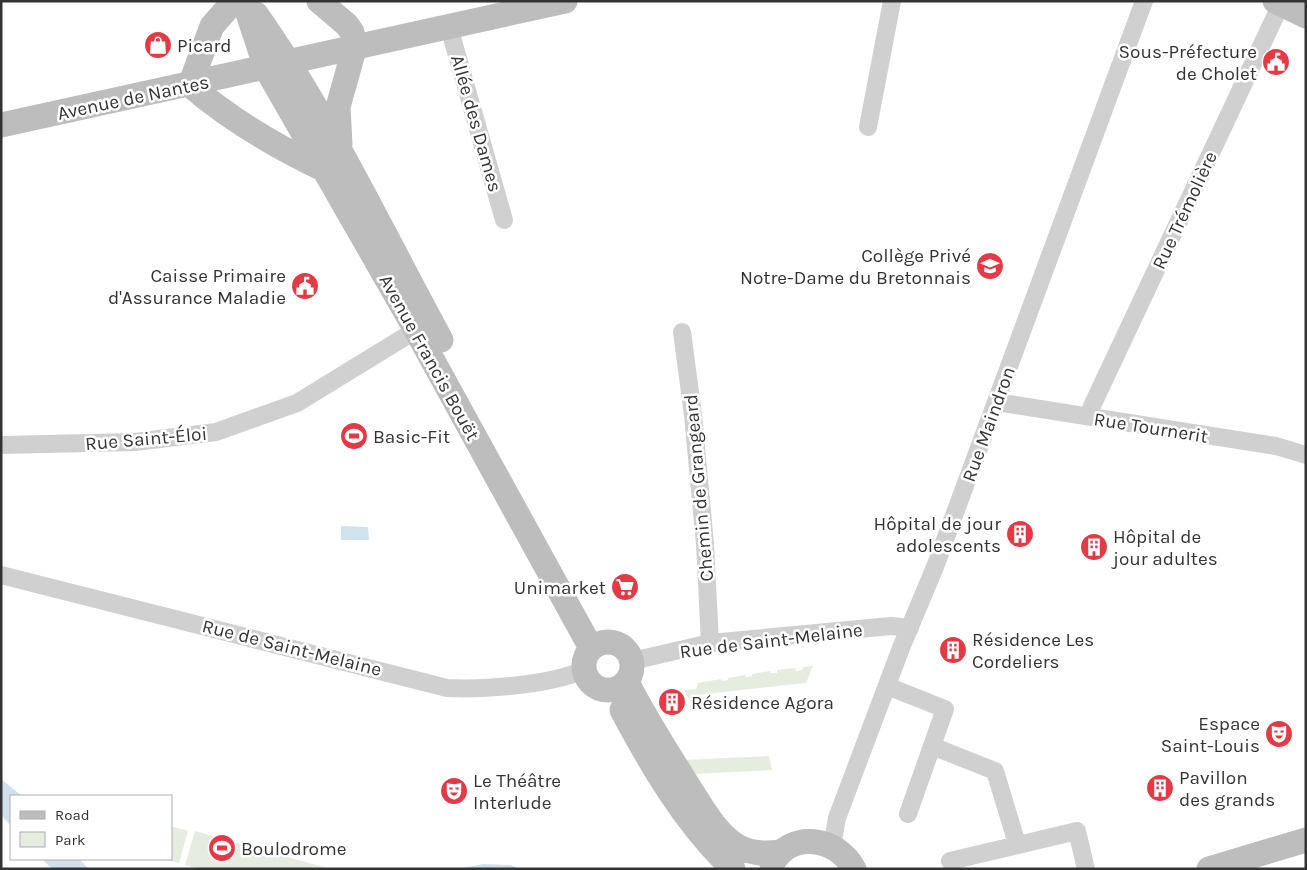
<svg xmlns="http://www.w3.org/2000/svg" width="1307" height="870" font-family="Karla,sans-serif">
<rect width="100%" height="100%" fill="#fff"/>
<!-- green -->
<path fill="#e6ecdf" d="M 813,666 L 806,683 L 696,695 L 700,704 L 693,707 L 684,690 L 696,689 L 698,683 L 721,679 L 722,681 L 728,680 L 728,678 L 745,675 L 746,677 L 752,676 L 752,674 L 770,671 L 770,673 L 777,673 L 777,670 L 795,668 L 796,671 L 802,670 L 803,667 Z
M 769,756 L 772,770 L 693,774 L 684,760 Z
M 171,826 L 188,831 L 179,863 L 163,859 L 171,859 Z
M 195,831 L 330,869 L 200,869 L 185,865 Z"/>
<!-- water -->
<path fill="#cfe2ee" d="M 341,526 L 368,527 L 369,540 L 341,540 Z
M 1,779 L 22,796 L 11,796 L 11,826 L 1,815 Z
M 42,859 L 79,859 L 89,869 L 52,869 Z
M 483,864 L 510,865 L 521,869 L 458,869 Z"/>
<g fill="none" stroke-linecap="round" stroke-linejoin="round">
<!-- street -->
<path stroke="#d0d0d0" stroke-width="18" d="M 449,27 L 504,220
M 868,127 L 892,1
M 682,332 L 693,415 L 705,544 L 710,643
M 996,402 L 1276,446 L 1306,455
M 1090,417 L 1092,406 L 1281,4
M 1,445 L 135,442 L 216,432 L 297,403 L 416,330
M 1,575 L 447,688 C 484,690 549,685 584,670
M 632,661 L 710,643 L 891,626 L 910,628
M 887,686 L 945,709 L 908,814
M 932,746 L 995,771 L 1017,844
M 832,846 L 837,818 L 901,648 L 935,567 L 1144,1
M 950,861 L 1077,831 L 1086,869"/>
<!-- secondary -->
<path stroke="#bdbdbd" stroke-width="25" d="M 244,1 L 266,68 L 416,330 L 591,648
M 319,1 L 347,25 L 352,32 L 355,46 L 338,107 L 340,144
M 1275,1 L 1306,16
M 256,14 C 328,116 381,230 441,340
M 190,85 C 228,118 279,148 325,170
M 190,85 L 212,26 L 234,1
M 1,125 L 565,1
M584 666a24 24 0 1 1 48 0a24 24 0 1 1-48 0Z
M 627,682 C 645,718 667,752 689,787 C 701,806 715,831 734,844 C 749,854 764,854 781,852
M 622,710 C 653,768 685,823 733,869
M 772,864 C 791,830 837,837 854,869
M 1209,869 L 1306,840"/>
</g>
<!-- icons -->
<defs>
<g id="shop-disc" transform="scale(1.4375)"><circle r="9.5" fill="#e63946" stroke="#fff"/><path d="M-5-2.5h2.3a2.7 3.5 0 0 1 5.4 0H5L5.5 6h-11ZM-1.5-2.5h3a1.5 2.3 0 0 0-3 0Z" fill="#fff"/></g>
<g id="civic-disc" transform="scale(1.4375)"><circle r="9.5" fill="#e63946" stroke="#fff"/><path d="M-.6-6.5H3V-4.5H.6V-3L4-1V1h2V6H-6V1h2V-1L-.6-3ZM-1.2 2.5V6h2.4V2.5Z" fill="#fff"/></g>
<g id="school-disc" transform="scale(1.4375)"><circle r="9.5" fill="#e63946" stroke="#fff"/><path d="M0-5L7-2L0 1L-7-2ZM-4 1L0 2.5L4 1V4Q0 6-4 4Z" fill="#fff"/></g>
<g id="stadium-disc" transform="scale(1.4375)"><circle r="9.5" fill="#e63946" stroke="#fff"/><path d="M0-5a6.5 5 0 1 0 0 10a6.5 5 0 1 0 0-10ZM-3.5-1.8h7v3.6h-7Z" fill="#fff"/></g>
<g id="building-disc" transform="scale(1.4375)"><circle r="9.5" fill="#e63946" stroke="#fff"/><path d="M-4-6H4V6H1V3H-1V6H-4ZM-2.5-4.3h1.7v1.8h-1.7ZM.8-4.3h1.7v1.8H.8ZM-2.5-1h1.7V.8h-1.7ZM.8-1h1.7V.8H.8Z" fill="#fff"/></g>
<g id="supermarket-disc" transform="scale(1.4375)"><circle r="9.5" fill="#e63946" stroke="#fff"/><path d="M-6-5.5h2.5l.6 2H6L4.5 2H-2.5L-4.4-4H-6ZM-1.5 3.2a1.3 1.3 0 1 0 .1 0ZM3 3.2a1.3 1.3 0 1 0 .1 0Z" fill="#fff"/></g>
<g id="theatre-disc" transform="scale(1.4375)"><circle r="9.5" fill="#e63946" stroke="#fff"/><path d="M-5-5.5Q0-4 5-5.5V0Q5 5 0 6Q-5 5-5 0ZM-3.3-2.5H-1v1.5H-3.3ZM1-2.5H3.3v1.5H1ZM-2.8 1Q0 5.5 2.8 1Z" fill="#fff"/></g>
</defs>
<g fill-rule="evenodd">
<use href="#shop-disc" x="158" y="45"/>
<use href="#civic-disc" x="1276" y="62"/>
<use href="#school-disc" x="990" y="266"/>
<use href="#civic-disc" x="305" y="286"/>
<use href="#stadium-disc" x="354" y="436"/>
<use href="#building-disc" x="1020" y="534"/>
<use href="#building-disc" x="1094" y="547"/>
<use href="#supermarket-disc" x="625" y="587"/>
<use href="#building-disc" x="953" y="650"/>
<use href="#building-disc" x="672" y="702"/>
<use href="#theatre-disc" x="1279" y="734"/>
<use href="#building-disc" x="1160" y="788"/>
<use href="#theatre-disc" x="454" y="791"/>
<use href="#stadium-disc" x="222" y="848"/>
</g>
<g text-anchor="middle" stroke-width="5" stroke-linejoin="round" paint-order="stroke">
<!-- poi labels -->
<g font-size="19" fill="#333" stroke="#fff" text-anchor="start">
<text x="177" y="52">Picard</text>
<text x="1257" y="58" text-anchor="end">Sous-Préfecture<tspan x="1257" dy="22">de Cholet</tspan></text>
<text x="971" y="262" text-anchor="end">Collège Privé<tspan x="971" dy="22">Notre-Dame du Bretonnais</tspan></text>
<text x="286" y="282" text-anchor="end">Caisse Primaire<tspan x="286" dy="22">d'Assurance Maladie</tspan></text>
<text x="373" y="443">Basic-Fit</text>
<text x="1001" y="530" text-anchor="end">Hôpital de jour<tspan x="1001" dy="22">adolescents</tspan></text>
<text x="1113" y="543">Hôpital de<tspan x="1113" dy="22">jour adultes</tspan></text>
<text x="606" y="594" text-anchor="end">Unimarket</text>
<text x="972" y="646">Résidence Les<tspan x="972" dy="22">Cordeliers</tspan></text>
<text x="691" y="709">Résidence Agora</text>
<text x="1260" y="730" text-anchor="end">Espace<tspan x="1260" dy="22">Saint-Louis</tspan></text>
<text x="1179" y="784">Pavillon<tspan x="1179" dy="22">des grands</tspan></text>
<text x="473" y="787">Le Théâtre<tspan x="473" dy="22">Interlude</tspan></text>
<text x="241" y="855">Boulodrome</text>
</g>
<!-- street labels -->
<g font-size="19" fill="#333" stroke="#fff">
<text transform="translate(133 97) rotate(-12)" y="7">Avenue de Nantes</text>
<text transform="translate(477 123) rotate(74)" y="7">Allée des Dames</text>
<text transform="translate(1184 210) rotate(-65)" y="7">Rue Trémolière</text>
<text transform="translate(430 357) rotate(61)" y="7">Avenue Francis Bouët</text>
<text transform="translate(988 424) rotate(-70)" y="7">Rue Maindron</text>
<text transform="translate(1151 427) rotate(9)" y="7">Rue Tournerit</text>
<text transform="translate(146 438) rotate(-5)" y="7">Rue Saint-Éloi</text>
<text transform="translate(698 488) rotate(-95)" y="7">Chemin de Grangeard</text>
<text transform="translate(771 640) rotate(-7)" y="7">Rue de Saint-Melaine</text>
<text transform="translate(292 647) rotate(14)" y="7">Rue de Saint-Melaine</text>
</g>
</g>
<!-- border -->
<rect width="1307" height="870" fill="none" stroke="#333333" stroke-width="5"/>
<!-- legend -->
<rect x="10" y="795" width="162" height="65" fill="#ffffff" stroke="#adadad"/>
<rect x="20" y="811" width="25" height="8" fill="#bdbdbd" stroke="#adadad"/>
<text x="55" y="820" font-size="15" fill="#333333">Road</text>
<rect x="20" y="832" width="25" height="15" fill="#e6ecdf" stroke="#adadad"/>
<text x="55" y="845" font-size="15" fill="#333333">Park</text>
</svg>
